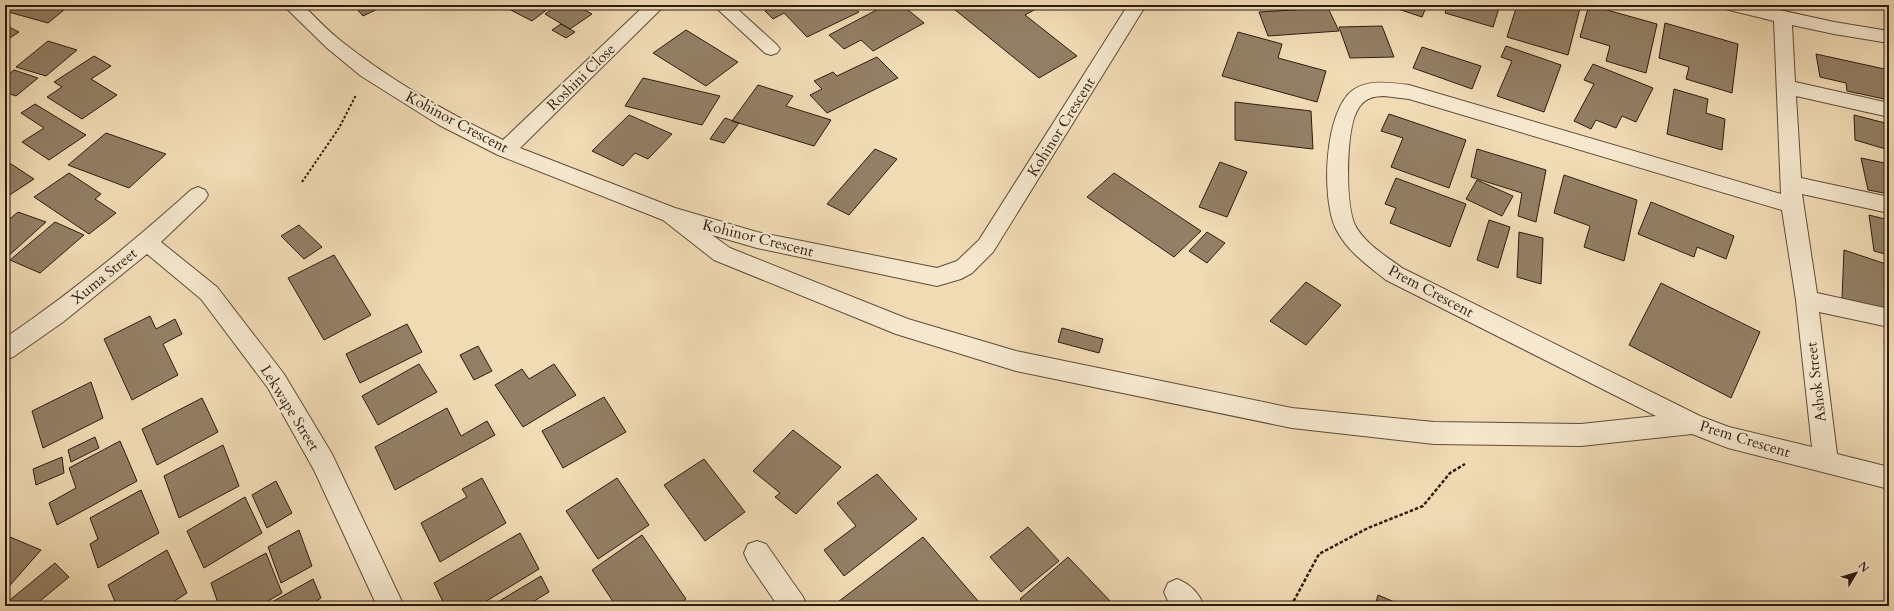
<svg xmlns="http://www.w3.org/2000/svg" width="1894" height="611" font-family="Cardo,serif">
<rect width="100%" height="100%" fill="#f1dbb5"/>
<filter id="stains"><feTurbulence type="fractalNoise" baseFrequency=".005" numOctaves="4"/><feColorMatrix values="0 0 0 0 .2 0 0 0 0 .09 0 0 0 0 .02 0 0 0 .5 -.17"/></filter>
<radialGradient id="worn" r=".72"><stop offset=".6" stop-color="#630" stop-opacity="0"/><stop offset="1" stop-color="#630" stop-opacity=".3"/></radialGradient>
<!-- building -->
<path fill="#937f65" stroke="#2d1c0f" d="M 5,5 L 70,5 L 48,23 L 5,11 Z
M 353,5 L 386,5 L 363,16 Z
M 501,5 L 553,5 L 532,21 Z
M 558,5 L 576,5 L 592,14 L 570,29 L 545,14 Z
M 778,5 L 851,5 L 859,12 L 807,37 L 784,13 L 773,19 L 765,11 Z
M 886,5 L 902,5 L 924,23 L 873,51 L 861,40 L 844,49 L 829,35 Z
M 961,5 L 1043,5 L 1025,15 L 1077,56 L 1039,78 L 954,9 Z
M 1399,5 L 1427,5 L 1422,17 L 1398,9 Z
M 1448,5 L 1500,5 L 1493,27 L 1445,13 Z
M 1517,5 L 1570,5 L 1580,8 L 1568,55 L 1507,37 Z
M 1589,5 L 1657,24 L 1646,73 L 1606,61 L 1610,46 L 1580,37 Z
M 1328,8 L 1339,31 L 1268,36 L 1259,12 Z
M 1665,23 L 1738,44 L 1732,93 L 1686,79 L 1689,67 L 1659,58 Z
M 561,24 L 575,32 L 566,38 L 552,30 Z
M 5,25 L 19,32 L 5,41 Z
M 1382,26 L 1394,57 L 1350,58 L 1339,27 Z
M 686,30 L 738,62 L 706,86 L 653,53 Z
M 1238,32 L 1282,44 L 1278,58 L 1326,71 L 1317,102 L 1222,76 Z
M 48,41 L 77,50 L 46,76 L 16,67 Z
M 1506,46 L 1561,65 L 1544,112 L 1497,96 L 1512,61 L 1501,57 Z
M 1422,47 L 1481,66 L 1472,89 L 1413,68 Z
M 1816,54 L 1889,70 L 1889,100 L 1847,91 L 1846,83 L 1820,77 Z
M 94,56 L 111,66 L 91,79 L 117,95 L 82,119 L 47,97 L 62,87 L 54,82 Z
M 877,57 L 898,78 L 827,113 L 810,95 L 822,89 L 814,81 L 833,72 L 837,76 Z
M 1593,64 L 1653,88 L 1636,122 L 1622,116 L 1616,128 L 1596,120 L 1591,129 L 1574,121 L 1594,84 L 1584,80 Z
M 14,70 L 38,78 L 16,96 L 5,92 L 5,77 Z
M 643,78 L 720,96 L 702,125 L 625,106 Z
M 758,85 L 793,96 L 786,106 L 831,120 L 814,146 L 732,121 Z
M 1674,89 L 1708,99 L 1706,113 L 1725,119 L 1722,150 L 1667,134 Z
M 1235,102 L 1311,111 L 1313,149 L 1235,140 Z
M 35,104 L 86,135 L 49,160 L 22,142 L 44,128 L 21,113 Z
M 1389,114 L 1466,140 L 1449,188 L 1391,167 L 1403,138 L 1381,131 Z
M 629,115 L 672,134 L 648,159 L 635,153 L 623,166 L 592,151 Z
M 1854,115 L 1889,124 L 1889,150 L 1855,140 Z
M 725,118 L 739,123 L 724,143 L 710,139 Z
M 106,133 L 166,154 L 129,188 L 68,165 Z
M 875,149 L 897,159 L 849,215 L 827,204 Z
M 1477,149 L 1546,170 L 1536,222 L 1518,216 L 1522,193 L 1471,177 Z
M 1861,158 L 1889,164 L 1889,194 L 1868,190 Z
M 5,160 L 34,179 L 5,198 Z
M 1220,162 L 1247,172 L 1227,217 L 1199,207 Z
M 69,173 L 101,194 L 95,199 L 116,213 L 89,234 L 34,197 Z
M 1114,173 L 1201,231 L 1174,257 L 1087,197 Z
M 1564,175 L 1637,200 L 1624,261 L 1584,247 L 1590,226 L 1554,213 Z
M 1396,178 L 1466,204 L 1450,247 L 1390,223 L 1396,208 L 1385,204 Z
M 1477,180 L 1513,196 L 1502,216 L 1466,199 Z
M 1651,202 L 1734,236 L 1726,259 L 1697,247 L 1694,257 L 1638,234 Z
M 18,212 L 46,222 L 6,258 L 5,223 Z
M 1869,215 L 1889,220 L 1889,255 L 1874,251 Z
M 1489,220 L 1510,227 L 1498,268 L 1477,260 Z
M 55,222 L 84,235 L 40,273 L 10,260 Z
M 299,225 L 322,247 L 304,259 L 281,236 Z
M 1207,232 L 1225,243 L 1207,263 L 1189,251 Z
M 1519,232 L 1543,238 L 1541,284 L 1517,277 Z
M 1844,250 L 1889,265 L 1889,314 L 1842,298 Z
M 334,255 L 371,315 L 324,340 L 288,278 Z
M 1306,282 L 1341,305 L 1306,345 L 1270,321 Z
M 1661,283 L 1760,332 L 1731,398 L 1629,345 Z
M 150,316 L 156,329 L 175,319 L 182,334 L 163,344 L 178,375 L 132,400 L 104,339 Z
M 407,324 L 422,352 L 360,383 L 346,354 Z
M 1062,328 L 1103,339 L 1099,353 L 1058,342 Z
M 1884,341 L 1889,342 L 1889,365 Z
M 478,346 L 492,371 L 474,380 L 460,355 Z
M 419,364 L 437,392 L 378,425 L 362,396 Z
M 554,364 L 576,395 L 523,427 L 495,385 L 522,369 L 529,379 Z
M 91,382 L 103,418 L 43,448 L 32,411 Z
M 604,397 L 626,432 L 563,468 L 542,431 Z
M 202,398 L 218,432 L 157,465 L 142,429 Z
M 447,408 L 461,436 L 487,421 L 495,435 L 395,490 L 375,447 Z
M 793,430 L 841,467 L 796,514 L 775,497 L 780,493 L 753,471 Z
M 95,437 L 99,448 L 71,462 L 68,450 Z
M 120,441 L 137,481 L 57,525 L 49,503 L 76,488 L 69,468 Z
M 223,445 L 239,486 L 179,518 L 164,476 Z
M 62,457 L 64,473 L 36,485 L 33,469 Z
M 704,459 L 745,512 L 705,541 L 664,485 Z
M 877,474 L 917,519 L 844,576 L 824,550 L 856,526 L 837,503 Z
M 482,478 L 506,523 L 440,562 L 421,523 L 467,497 L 462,489 Z
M 617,478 L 649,525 L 598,559 L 566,511 Z
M 276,481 L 292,513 L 267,528 L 252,495 Z
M 141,490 L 159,533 L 98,568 L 90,544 L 98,539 L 90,518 Z
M 245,497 L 262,533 L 204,568 L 187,531 Z
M 1028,527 L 1059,561 L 1021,592 L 990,557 Z
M 299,530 L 312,566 L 281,583 L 268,547 Z
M 520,533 L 539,569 L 480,605 L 481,606 L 445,606 L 434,583 Z
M 5,535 L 41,550 L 5,591 Z
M 642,535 L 686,599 L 676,606 L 616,606 L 592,570 Z
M 923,537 L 978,601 L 972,606 L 834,605 Z
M 167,550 L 187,593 L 167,606 L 117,606 L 108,585 Z
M 266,553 L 282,593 L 259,606 L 219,606 L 211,583 Z
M 1068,557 L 1113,604 L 1110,606 L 1026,606 L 1020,599 Z
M 55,563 L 69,577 L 34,606 L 5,606 L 5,604 Z
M 541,576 L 549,592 L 526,606 L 491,606 Z
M 313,579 L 321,598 L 308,606 L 265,606 Z
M 1378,595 L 1404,606 L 1375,606 Z"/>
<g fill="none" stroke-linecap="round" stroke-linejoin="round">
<!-- minor casing -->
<g stroke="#5e4c38" stroke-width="2">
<path id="minor" d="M 283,5 L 303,5 C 315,17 327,30 341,41 C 390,80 446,112 503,140 L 645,5 L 665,5 L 520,148 L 675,208 L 757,232 L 937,268 L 957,261 L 979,240 L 1128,5 L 1146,5 L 993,252 L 972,273 L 961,279 L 937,286 L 757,248 L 712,235 L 730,248 L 908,319 L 1016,351 L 1292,408 L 1434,422 L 1581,424 L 1656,416 L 1386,280 C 1367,265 1347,251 1336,229 C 1321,199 1324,111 1353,90 C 1369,79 1391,83 1409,85 L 1781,194 L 1774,21 L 1725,9 L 1722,5 L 1757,5 L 1834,22 L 1889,31 L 1889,43 L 1834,34 L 1792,25 L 1795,82 L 1889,103 L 1889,117 L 1796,96 L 1801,178 L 1889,197 L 1889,213 L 1802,194 L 1817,293 L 1889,309 L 1889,327 L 1819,312 L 1837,454 L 1889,467 L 1889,489 L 1728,448 L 1692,434 L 1581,446 L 1434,444 L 1292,428 L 1016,371 L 896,334 L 714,260 L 663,220 L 498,155 L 439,125 L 361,76 L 327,48 ZM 1384,96 L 1409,99 L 1782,210 L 1796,300 L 1812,447 L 1729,427 L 1700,416 L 1402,268 C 1386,256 1364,243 1355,225 C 1345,204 1346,131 1357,111 C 1363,99 1372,96 1384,96 Z
M 713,5 L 733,5 L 777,45 L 780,49 L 777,53 L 771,55 L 765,53 Z
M 198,187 L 205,190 L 208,195 L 205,200 L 161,242 L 217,287 L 284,374 L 332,454 L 404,606 L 377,606 L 314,470 L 268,388 L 201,299 L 147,254 L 63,322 L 13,357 L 5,360 L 5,338 C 71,293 132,243 191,190 Z
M 757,541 L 766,544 L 803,597 L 807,606 L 778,606 L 748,562 L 744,553 L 748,544 Z
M 1177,579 C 1190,584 1199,593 1204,606 L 1173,606 L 1168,601 L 1164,592 L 1168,583 Z"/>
</g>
<!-- path-far1 -->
<path stroke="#2d1c0f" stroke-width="2" stroke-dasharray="2.5 2" stroke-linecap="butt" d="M 302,182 L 339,128 L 356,95"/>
<!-- path -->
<path stroke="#2d1c0f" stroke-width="2.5" stroke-dasharray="3.5 2" stroke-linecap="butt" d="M 1291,606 L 1319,554 L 1368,528 L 1423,506 L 1450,473 L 1465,464"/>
<!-- minor -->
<use href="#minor" fill="#f6e8cf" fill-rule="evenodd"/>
</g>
<g text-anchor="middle" stroke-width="4" stroke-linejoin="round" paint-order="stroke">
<!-- street labels -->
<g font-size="15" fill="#2d1c0f" stroke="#f6e8cf">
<text transform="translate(581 77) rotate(-44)" y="5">Roshini Close</text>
<text transform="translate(457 122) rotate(28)" y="5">Kohinor Crescent</text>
<text transform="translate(1061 127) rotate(-58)" y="5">Kohinor Crescent</text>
<text transform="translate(758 238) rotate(14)" y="5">Kohinor Crescent</text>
<text transform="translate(104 276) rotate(-39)" y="5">Xuma Street</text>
<text transform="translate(1431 291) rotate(28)" y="5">Prem Crescent</text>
<text transform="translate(1816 382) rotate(-97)" y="5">Ashok Street</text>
<text transform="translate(290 408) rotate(58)" y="5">Lekwape Street</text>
<text transform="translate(1745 439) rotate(17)" y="5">Prem Crescent</text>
</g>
</g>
<!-- margin -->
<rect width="1894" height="611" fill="none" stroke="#f1dbb5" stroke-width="20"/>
<rect x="6" y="6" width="1882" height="599" fill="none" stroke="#2d1c0f" stroke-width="2"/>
<rect x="10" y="10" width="1874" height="591" fill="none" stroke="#2d1c0f"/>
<!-- north arrow -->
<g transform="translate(1856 573) rotate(52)" stroke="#f6e8cf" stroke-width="3" paint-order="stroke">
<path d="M0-3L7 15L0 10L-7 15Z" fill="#2d1c0f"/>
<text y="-6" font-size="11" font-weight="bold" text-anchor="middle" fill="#2d1c0f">N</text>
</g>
<rect width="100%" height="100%" filter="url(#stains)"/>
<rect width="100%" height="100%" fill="url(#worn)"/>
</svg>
